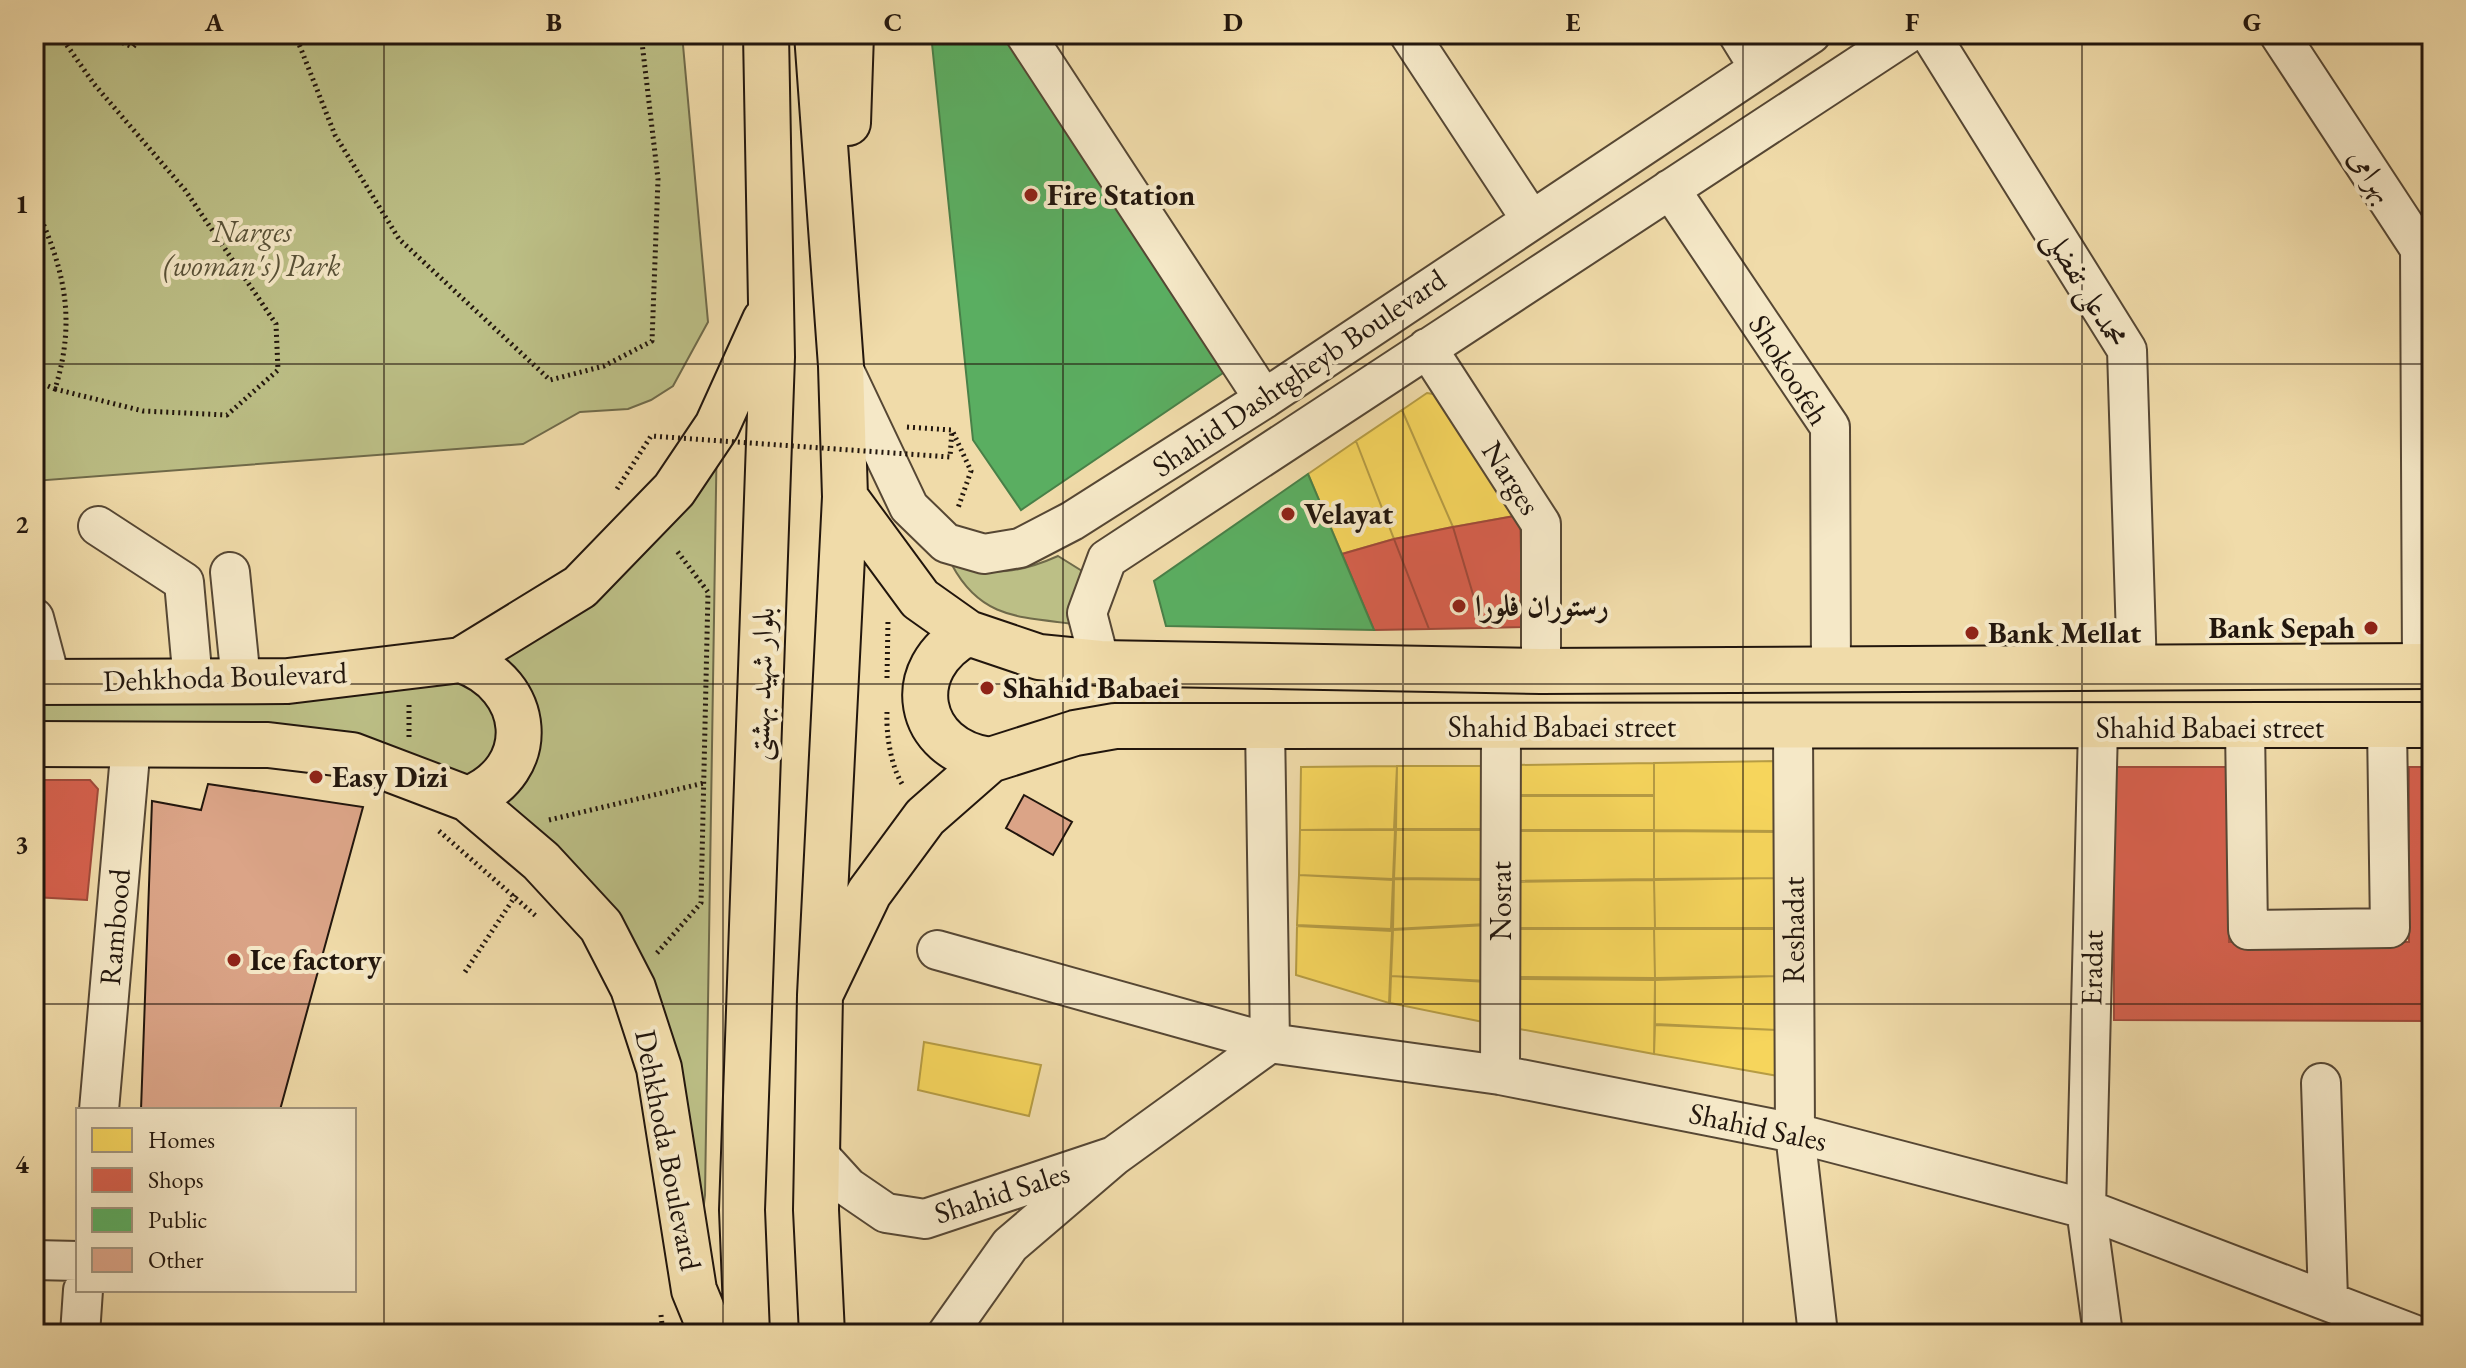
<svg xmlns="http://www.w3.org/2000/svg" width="2466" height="1368" font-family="'EB Garamond',Amiri,serif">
<rect width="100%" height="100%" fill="#f0dba9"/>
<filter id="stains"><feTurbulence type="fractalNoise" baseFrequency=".0025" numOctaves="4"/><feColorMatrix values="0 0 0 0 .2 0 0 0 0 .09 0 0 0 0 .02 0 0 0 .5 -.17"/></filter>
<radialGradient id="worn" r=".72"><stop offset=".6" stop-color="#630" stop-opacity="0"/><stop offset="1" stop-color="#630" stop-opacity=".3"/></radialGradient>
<!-- green -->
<path fill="#bcbf86" stroke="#6f6a4a" stroke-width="2" d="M 34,34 L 682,34 L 708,322 L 673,386 L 651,400 L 628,409 L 580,412 L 523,444 L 34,481 Z
M 717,426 L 705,1195 L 694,1290 L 659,1068 L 541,861 L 352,755 L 34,744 L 34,682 L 423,664 L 580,586 Z
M 1058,556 L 1082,571 L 1075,624 C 1020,617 981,619 952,565 C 993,576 1020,573 1058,556 Z"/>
<!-- homes -->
<path fill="#f6d55c" stroke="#b69c44" stroke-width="2" d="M 1427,393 L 1444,396 L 1520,515 L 1453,527 L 1402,410 Z
M 1402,410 L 1453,527 L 1394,539 L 1356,441 Z
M 1356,441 L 1394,539 L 1342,554 L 1308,474 Z
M 1777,761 L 1777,831 L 1654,830 L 1654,763 Z
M 1654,763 L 1654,795 L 1515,795 L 1516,765 Z
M 1397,766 L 1394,829 L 1300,830 L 1301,767 Z
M 1397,766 L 1487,766 L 1488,829 L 1396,829 Z
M 1515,796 L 1654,796 L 1654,830 L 1515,830 Z
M 1300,830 L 1395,830 L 1393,879 L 1299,875 Z
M 1396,830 L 1488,830 L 1488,879 L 1394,878 Z
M 1515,831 L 1654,831 L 1654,879 L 1515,881 Z
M 1654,831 L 1777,832 L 1777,878 L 1654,879 Z
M 1299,875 L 1393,880 L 1391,929 L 1297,925 Z
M 1777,878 L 1777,928 L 1655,928 L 1654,880 Z
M 1394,879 L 1488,880 L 1487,924 L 1393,929 Z
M 1654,880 L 1655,928 L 1515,928 L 1515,882 Z
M 1488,925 L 1488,981 L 1391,976 L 1393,930 Z
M 1297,926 L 1392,931 L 1389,1003 L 1296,975 Z
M 1515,929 L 1654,929 L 1655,978 L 1515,977 Z
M 1654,929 L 1777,929 L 1777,976 L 1655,978 Z
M 1391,976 L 1487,982 L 1488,1023 L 1390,1003 Z
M 1777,976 L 1777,1030 L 1655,1024 L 1655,980 Z
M 1515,979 L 1655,980 L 1654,1054 L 1514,1028 Z
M 1655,1025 L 1777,1030 L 1778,1076 L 1654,1054 Z
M 924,1042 L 1041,1065 L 1029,1116 L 918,1090 Z"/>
<!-- shops -->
<path fill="#d6604d" stroke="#a04a3a" stroke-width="2" d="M 1520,515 L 1523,627 L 1483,628 L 1453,527 Z
M 1453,527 L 1483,628 L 1429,629 L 1394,539 Z
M 1394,539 L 1429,629 L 1374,630 L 1342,554 Z
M 2114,767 L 2228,767 L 2229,942 L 2409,942 L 2409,767 L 2432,767 L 2432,1021 L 2114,1020 Z
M 34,780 L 90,780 L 98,789 L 87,900 L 34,897 Z"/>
<!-- public -->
<path fill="#5aae61" stroke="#498048" stroke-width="2" d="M 931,34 L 1003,34 L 1009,38 L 1222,351 L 1223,373 L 1021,510 L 973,440 Z
M 1308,474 L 1374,630 L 1166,626 L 1154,581 Z"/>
<!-- building -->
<path fill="#dba487" stroke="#22160d" stroke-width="2" d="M 208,784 L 363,807 L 280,1110 L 141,1110 L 152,801 L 201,810 Z
M 1024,795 L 1072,822 L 1053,855 L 1006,828 Z"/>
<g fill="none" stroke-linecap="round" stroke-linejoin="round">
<!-- minor casing -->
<g stroke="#564734" stroke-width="42">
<path id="minor" d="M 1025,34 L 1264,399
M 1409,34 L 1530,218
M 1738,34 L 1759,68
M 1930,34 L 2127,350 L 2137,670
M 2279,34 L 2420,249 L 2422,665
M 1670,189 L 1830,427 L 1831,671
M 1427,348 L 1541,524 L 1541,671
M 843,368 L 909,507 L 946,543 L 984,554 L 1020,548 L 1072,521 L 1264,399 L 1811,34
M 98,526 L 184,582 L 193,682
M 230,572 L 241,681
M 34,618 L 51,682
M 1100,663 L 1087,613 L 1107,559 L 1907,34
M 1793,727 L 1795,1133 L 1818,1334
M 2098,728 L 2086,1209 L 2103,1334
M 2245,728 L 2248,930 L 2390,928 L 2387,727
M 937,950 L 1270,1043 L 1265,726
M 1500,1075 L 1501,727
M 2321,1083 L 2328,1299
M 99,1110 L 131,744
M 817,1153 L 848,1187 L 886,1213 L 925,1219 L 1114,1156 L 1010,1245 L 947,1334
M 1114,1156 L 1270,1043 L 1500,1075 L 1795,1133 L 2086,1209 L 2413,1334
M 34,1260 L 78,1261
M 80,1334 L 83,1290"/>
</g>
<!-- major casing -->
<g stroke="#22160d" stroke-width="48">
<path id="major" d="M 817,34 L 841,366 L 845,497 L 820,995 L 816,1210 L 822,1334
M 848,123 L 851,34
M 845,497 L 920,599 L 968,633 L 1039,657 L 1100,663 L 1541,671 L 2432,666
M 968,633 C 901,668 916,750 990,760
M 461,660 C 532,684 541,770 468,799
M 34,682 L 288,681 L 461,660 L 580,587 L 674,490 L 717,426 L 765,320
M 34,744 L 268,745 L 352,755 L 468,799 L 541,861 L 601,926 L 633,988 L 659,1068 L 694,1290 L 712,1334
M 820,995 L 869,893 L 925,817 L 990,760 L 1075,733 L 1115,726 L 2432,725
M 747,1334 L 742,1210 L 772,357 L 766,34"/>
</g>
<!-- path -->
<path stroke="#22160d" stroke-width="5" stroke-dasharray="2 4" stroke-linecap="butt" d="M 100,34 L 133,47 L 144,34
M 295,34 L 335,135 L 399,239 L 550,380 L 604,366 L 652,341 L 658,179 L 641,34
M 34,203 C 64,268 77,318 55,389 L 34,380
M 55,389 L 143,411 L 227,415 L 278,370 L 276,324 L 185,190 L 94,84 L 59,34
M 907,427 L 952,430 L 971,471 L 958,508
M 887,678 L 888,620
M 887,712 C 886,735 891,768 904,787
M 409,737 L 409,703
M 549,820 L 704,783
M 439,831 L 537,917
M 657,953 L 701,903 L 708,592 L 677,551
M 465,972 L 516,895
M 661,1315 L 663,1334"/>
<!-- minor -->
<use href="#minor" stroke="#f5e8c7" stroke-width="38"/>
<!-- major -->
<use href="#major" stroke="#f0dba9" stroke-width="44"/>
<!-- path-bridge -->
<path stroke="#22160d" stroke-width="5" stroke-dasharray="2 4" stroke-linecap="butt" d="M 617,489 L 651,436 L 950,457 L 952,430"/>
</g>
<!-- grid -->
<path fill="none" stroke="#22160d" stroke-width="2" stroke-opacity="0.55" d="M 384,34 L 384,1334M 723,34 L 723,1334M 1063,34 L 1063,1334M 1403,34 L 1403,1334M 1743,34 L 1743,1334M 2082,34 L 2082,1334M 34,364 L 2432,364M 34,684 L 2432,684M 34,1004 L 2432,1004"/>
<!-- markers -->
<g fill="#8f2418" stroke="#f5e8c7" stroke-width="3">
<circle cx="1031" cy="195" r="8"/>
<circle cx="1288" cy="514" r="8"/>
<circle cx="1459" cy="606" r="8"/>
<circle cx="2371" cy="628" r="8"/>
<circle cx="1972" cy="633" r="8"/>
<circle cx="987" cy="688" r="8"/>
<circle cx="316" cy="777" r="8"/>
<circle cx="234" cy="960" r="8"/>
</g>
<g text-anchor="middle" stroke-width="8" stroke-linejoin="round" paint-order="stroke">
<!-- street labels -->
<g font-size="30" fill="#22160d" stroke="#f5e8c7">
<text transform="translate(2372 175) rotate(57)" y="10">بهرامی</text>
<text transform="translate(2086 288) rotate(59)" y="10">محمدعلی تفضلی</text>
<text transform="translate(1789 370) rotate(58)" y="10">Shokoofeh</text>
<text transform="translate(1299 373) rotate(-34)" y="10">Shahid Dashtgheyb Boulevard</text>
<text transform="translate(1511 478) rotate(57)" y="10">Narges</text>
<text transform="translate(225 677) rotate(-2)" y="10">Dehkhoda Boulevard</text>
<text transform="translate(761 684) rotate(-88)" y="10">بلوار شهید بهشتی</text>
<text x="1562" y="737">Shahid Babaei street</text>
<text x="2210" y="738">Shahid Babaei street</text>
<text transform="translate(1501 901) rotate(-90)" y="10">Nosrat</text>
<text transform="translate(115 927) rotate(-85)" y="10">Rambood</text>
<text transform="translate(1794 930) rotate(-90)" y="10">Reshadat</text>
<text transform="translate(2092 968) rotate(-89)" y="10">Eradat</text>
<text transform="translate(1758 1127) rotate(12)" y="10">Shahid Sales</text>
<text transform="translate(668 1150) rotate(79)" y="10">Dehkhoda Boulevard</text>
<text transform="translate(1002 1193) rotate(-18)" y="10">Shahid Sales</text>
</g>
<!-- poi labels -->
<g font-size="30" font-weight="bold" fill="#22160d" stroke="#f5e8c7" text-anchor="start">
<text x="1047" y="205">Fire Station</text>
<text x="1304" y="524">Velayat</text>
<text x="1475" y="616">رستوران فلورا</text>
<text x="2355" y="638" text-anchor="end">Bank Sepah</text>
<text x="1988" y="643">Bank Mellat</text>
<text x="1003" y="698">Shahid Babaei</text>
<text x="332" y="787">Easy Dizi</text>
<text x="250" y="970">Ice factory</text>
</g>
<!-- park labels -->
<g font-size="30" font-style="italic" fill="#585137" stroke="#f5e8c7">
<text x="252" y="242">Narges<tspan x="252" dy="34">(woman's) Park</tspan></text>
</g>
</g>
<!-- margin -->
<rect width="2466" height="1368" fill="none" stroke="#f0dba9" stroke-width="88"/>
<!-- legend -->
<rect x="76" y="1108" width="280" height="184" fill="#f5e8c7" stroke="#a1947d" stroke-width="2"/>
<rect x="92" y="1128" width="40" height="24" fill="#f6d55c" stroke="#a1947d" stroke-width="2"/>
<text x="148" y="1148" font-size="24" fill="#22160d">Homes</text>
<rect x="92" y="1168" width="40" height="24" fill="#d6604d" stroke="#a1947d" stroke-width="2"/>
<text x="148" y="1188" font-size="24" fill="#22160d">Shops</text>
<rect x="92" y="1208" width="40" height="24" fill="#5aae61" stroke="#a1947d" stroke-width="2"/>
<text x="148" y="1228" font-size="24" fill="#22160d">Public</text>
<rect x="92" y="1248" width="40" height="24" fill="#dba487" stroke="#a1947d" stroke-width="2"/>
<text x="148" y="1268" font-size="24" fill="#22160d">Other</text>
<rect x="44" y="44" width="2378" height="1280" fill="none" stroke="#22160d" stroke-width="3"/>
<g font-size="26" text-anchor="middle" font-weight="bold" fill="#22160d">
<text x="214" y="31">A</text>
<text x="554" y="31">B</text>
<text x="893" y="31">C</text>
<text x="1233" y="31">D</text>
<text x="1573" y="31">E</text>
<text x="1912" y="31">F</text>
<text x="2252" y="31">G</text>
<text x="22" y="213">1</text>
<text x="22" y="533">2</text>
<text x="22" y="853">3</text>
<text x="22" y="1173">4</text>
</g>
<rect width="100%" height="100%" filter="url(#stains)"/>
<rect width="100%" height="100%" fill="url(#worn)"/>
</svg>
